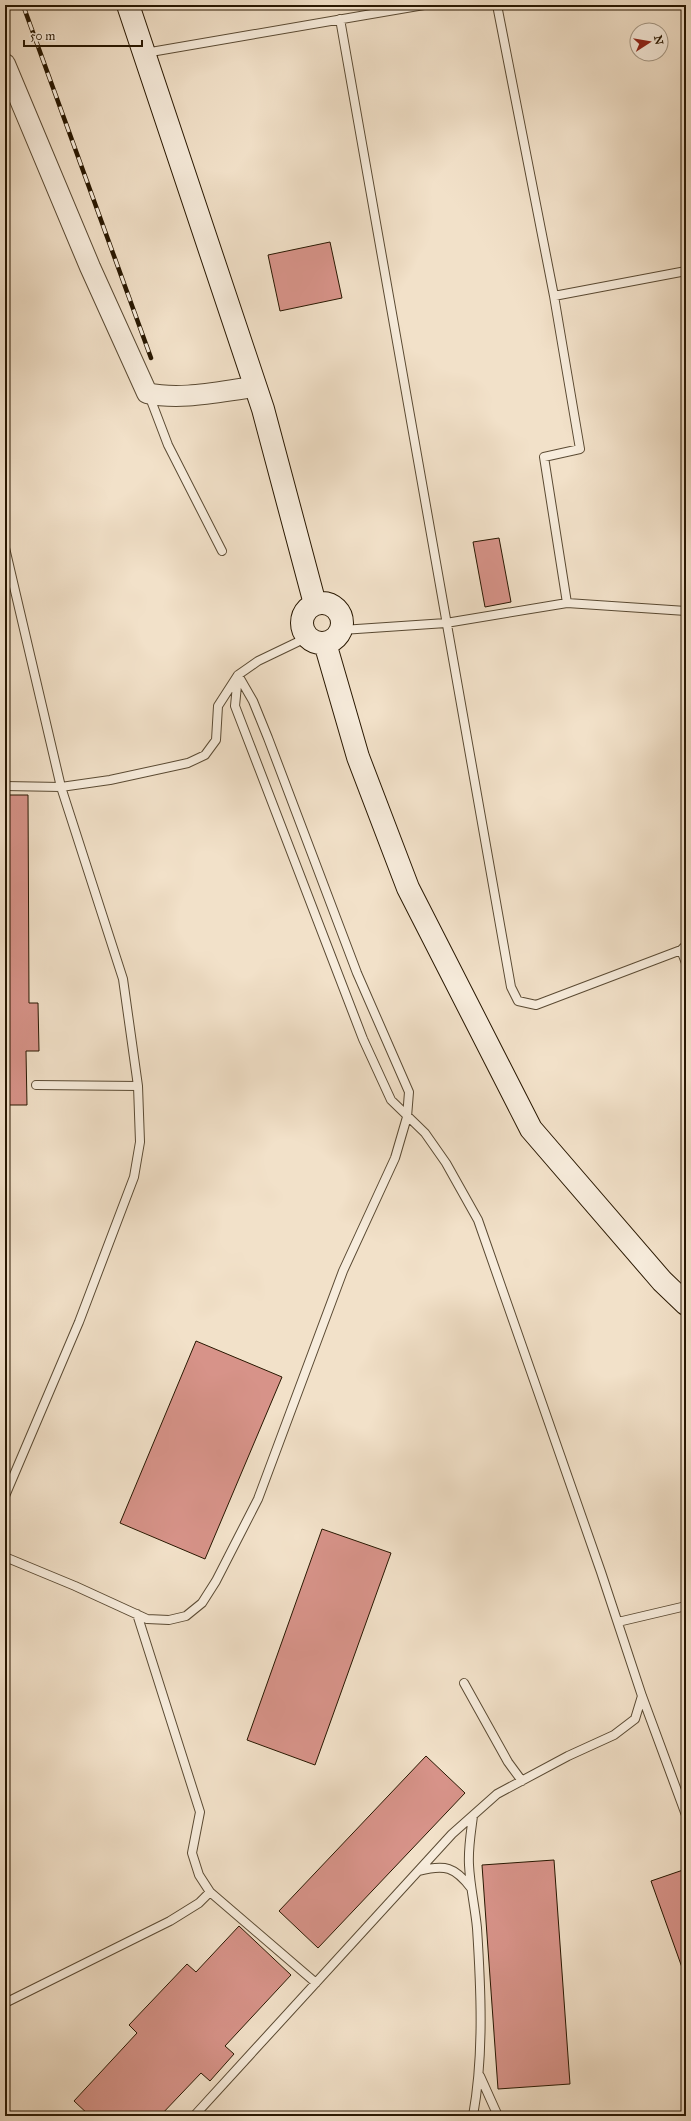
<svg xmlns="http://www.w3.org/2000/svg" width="691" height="2121" font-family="'IM FELL Great Primer',serif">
<rect width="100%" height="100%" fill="#f2e1c9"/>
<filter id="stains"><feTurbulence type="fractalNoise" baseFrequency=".005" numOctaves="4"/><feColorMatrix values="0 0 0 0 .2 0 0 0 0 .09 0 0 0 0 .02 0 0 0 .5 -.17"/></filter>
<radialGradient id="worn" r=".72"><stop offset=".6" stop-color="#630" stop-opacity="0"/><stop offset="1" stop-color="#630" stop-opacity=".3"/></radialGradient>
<!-- building -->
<path fill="#d79389" stroke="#281701" d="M 330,242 L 342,298 L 280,311 L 268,255 Z
M 499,538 L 511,602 L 485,607 L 473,542 Z
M 5,795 L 28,795 L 29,1003 L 38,1003 L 39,1051 L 26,1051 L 27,1105 L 5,1105 Z
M 196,1341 L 282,1377 L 205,1559 L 120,1523 Z
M 322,1529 L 391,1553 L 315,1765 L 247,1740 Z
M 426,1756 L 465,1793 L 318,1948 L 279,1911 Z
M 554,1860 L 570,2084 L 498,2089 L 482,1865 Z
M 686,1869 L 686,1972 L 684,1973 L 651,1881 Z
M 239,1926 L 291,1975 L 225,2046 L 234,2054 L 210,2081 L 201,2073 L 160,2116 L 90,2116 L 74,2101 L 137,2033 L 129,2025 L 187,1964 L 196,1972 Z"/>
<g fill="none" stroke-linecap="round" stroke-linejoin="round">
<!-- service casing -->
<g stroke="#5a4a33" stroke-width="10">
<path id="service" d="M 497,5 L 554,296 L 686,271
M 340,19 L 511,987 L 518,1001 L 536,1005 L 681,950 L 686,945
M 145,53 L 424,5
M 149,395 L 168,445 L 222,551
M 5,548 L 61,787 L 123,979 L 138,1086 L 140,1142 L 134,1177 L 79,1322 L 5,1496
M 567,603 L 686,611
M 342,630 L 446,623 L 567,603 L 544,457 L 580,449 L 554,296
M 238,675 L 235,706 L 363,1039 L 391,1100 L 425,1133 L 446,1163 L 478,1220 L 601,1572 L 642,1696 L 686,1815
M 5,786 L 61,787 L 110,780 L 188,763 L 205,755 L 216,740 L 218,706 L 238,675 L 258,661 L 308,637
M 681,950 L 686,963
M 36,1085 L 138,1086
M 5,1557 L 75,1586 L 147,1619 L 169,1620 L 186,1616 L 202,1603 L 216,1581 L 258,1499 L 343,1271 L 395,1158 L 407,1117 L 409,1092 L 357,973 L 268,738 L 253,701 L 238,675
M 137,1614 L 200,1812 L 192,1853 L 199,1875 L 210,1892 L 316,1983
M 618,1622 L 686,1606
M 464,1683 L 508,1762 L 522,1781
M 473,1816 C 471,1832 468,1848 469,1865 C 470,1886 475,1907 477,1928 C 481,1990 484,2055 473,2116
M 419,1871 C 445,1864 455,1867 471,1888
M 5,2003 L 170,1921 L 199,1903 L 210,1892
M 480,2076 L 498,2116
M 194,2116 L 452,1834 L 497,1794 L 568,1756 L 614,1735 L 635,1719 L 642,1696"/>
</g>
<!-- tertiary casing -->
<g stroke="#5a4a33" stroke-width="22">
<path id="tertiary" d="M 5,64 L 90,267 L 147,393 C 181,401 221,391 255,387"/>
</g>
<!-- secondary casing -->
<g stroke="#281701" stroke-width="24">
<path id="secondary" d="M 128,5 L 263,409 L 315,604
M302 623a20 20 0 1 1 40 0a20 20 0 1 1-40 0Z
M 325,643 L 358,757 L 408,888 L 531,1129 L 662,1281 L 686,1304"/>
</g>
<!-- service -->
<use href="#service" stroke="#f7ecdc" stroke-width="8"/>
<!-- tertiary -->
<use href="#tertiary" stroke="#f7ecdc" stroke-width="20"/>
<!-- secondary -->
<use href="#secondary" stroke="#f7ecdc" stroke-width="22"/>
<!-- rail casing -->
<g stroke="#281701" stroke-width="4.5">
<path id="rail" d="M 23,5 L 151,358"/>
</g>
<!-- rail -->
<use href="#rail" stroke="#f7ecdc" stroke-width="3" stroke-dasharray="9" stroke-linecap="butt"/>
</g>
<!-- margin -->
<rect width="691" height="2121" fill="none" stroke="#f2e1c9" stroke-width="20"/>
<rect x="6" y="6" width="679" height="2109" fill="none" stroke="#281701" stroke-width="2"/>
<rect x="10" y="10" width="671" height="2101" fill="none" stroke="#281701"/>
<!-- north arrow -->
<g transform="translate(649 42) rotate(78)"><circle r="19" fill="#f7ecdc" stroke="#a49784"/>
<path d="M0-3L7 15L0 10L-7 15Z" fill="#8f2418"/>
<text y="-6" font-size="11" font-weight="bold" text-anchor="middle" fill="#281701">N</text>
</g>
<!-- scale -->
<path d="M24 40v6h118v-6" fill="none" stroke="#281701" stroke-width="2"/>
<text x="30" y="40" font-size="12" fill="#281701" stroke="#f7ecdc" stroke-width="3" paint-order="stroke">50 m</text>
<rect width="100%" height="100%" filter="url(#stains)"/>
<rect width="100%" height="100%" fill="url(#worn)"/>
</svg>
